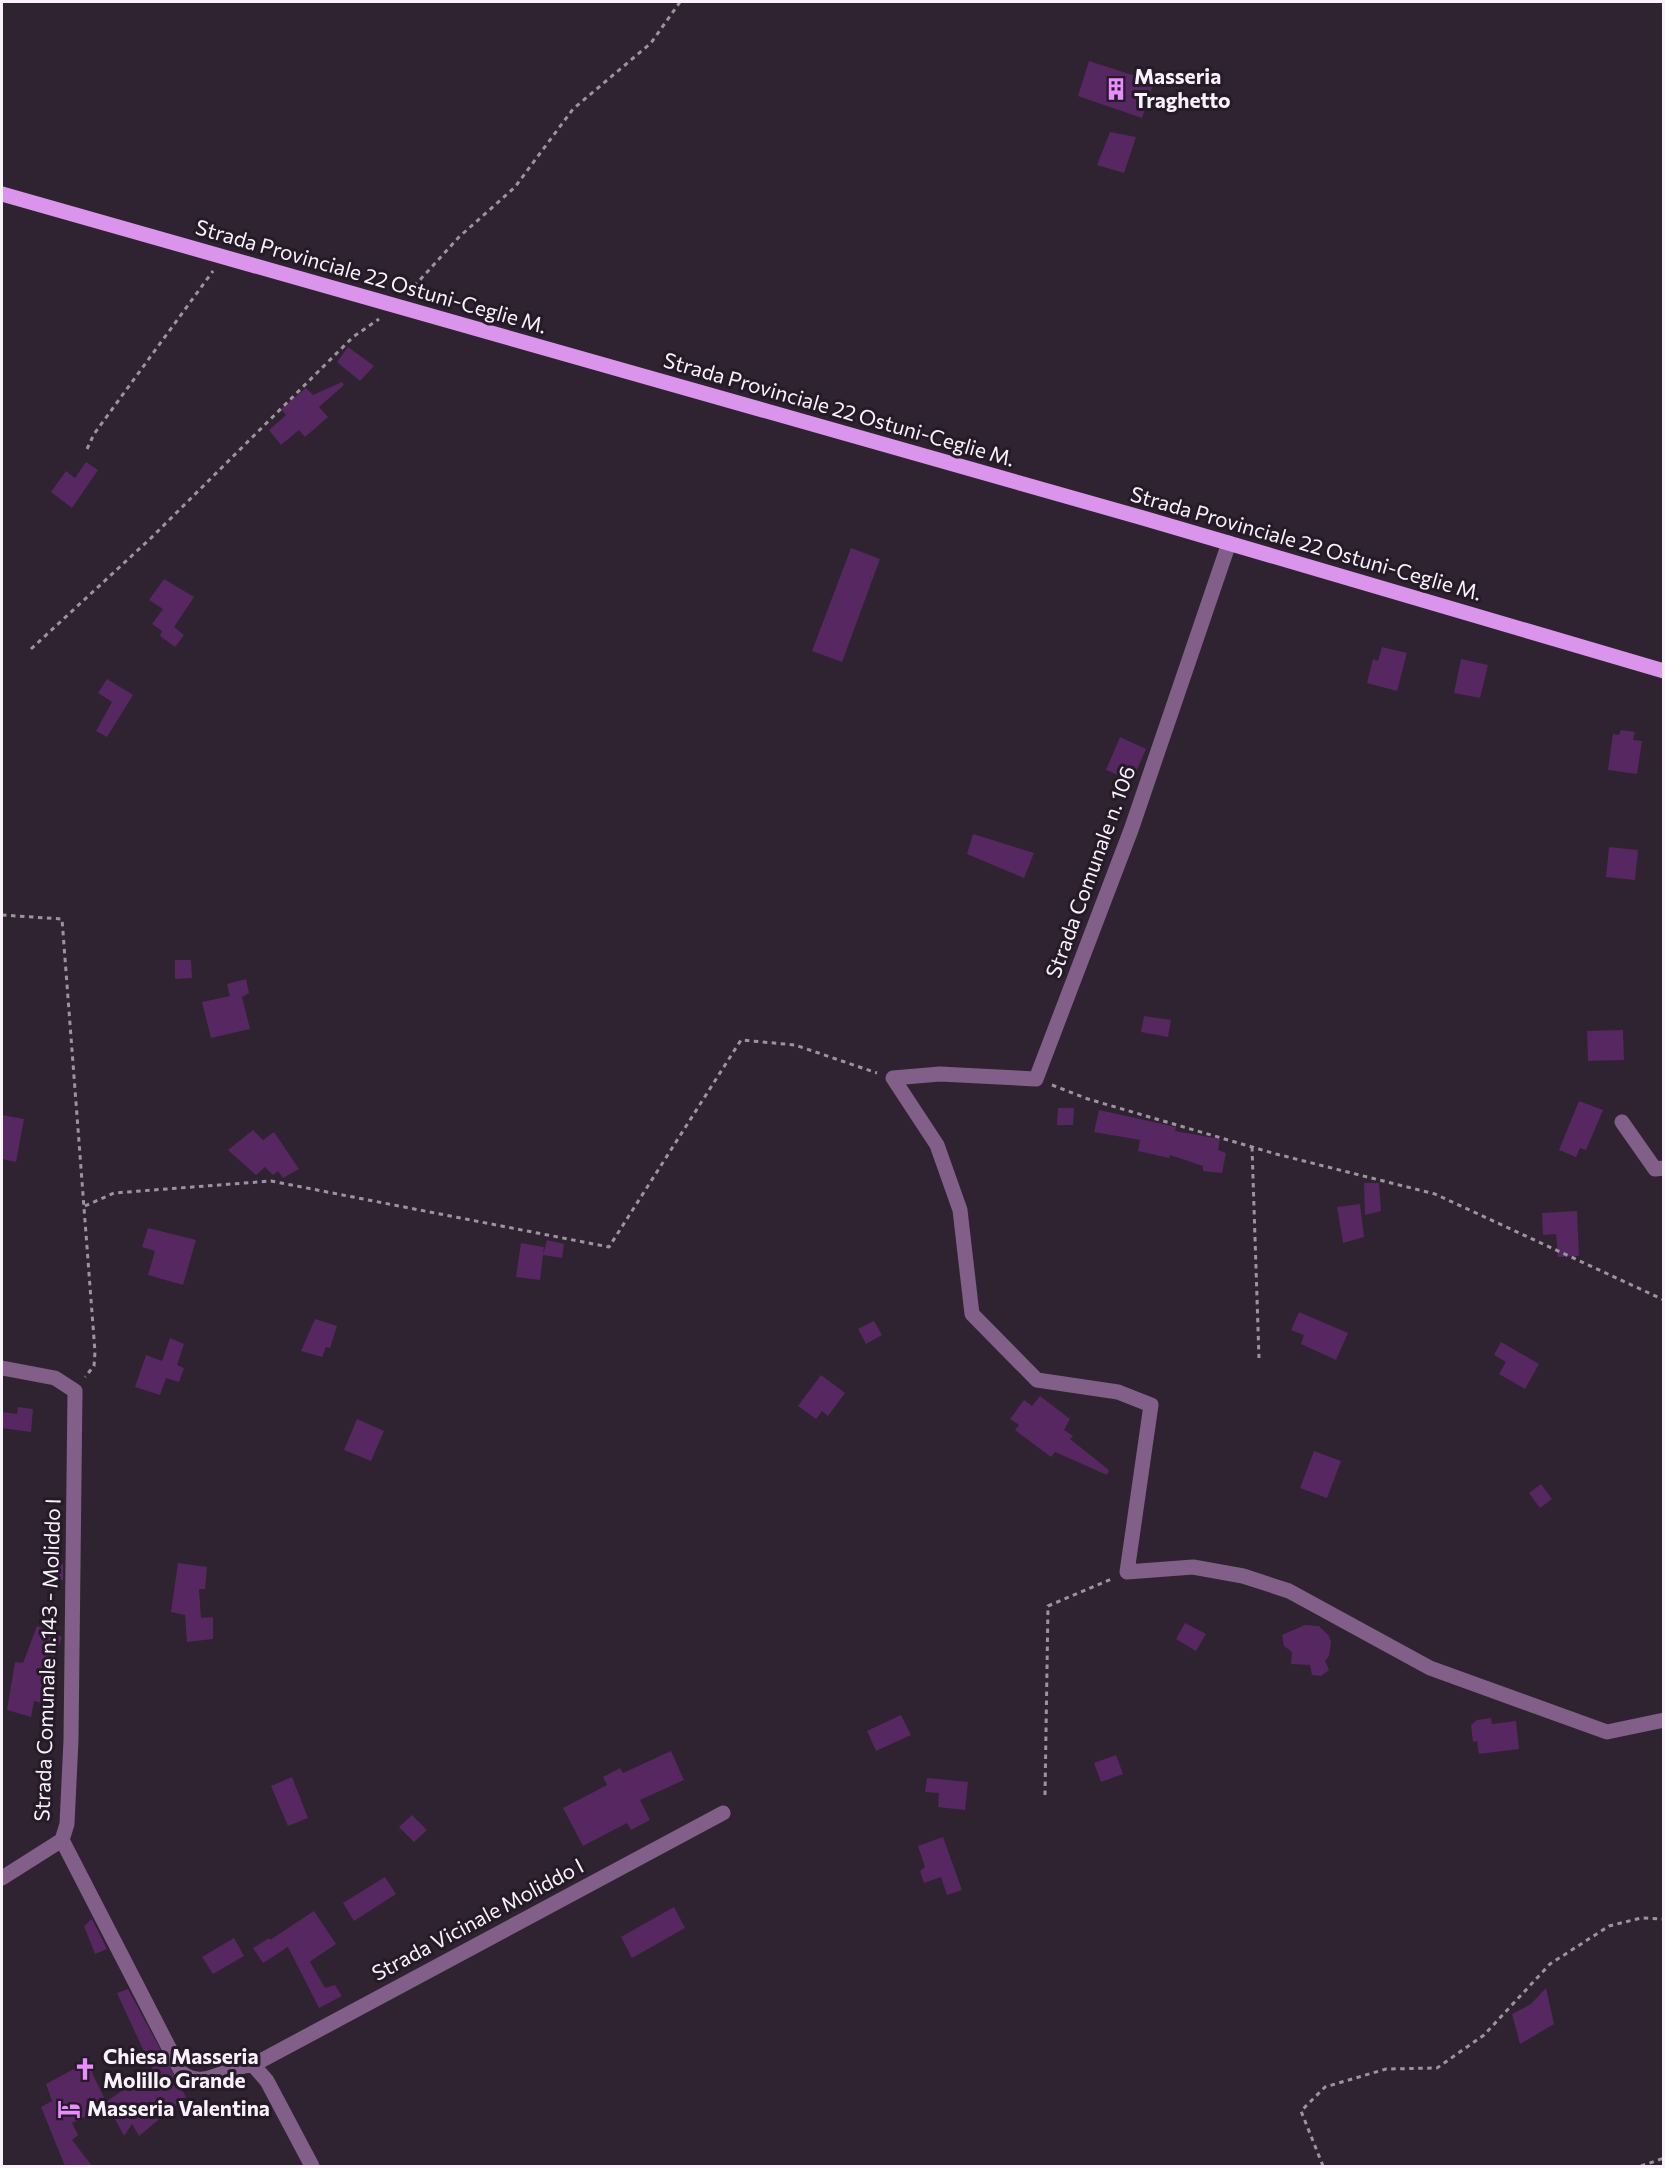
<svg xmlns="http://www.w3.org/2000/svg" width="1665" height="2168" font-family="Commissioner,sans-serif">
<rect width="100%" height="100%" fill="#2f2331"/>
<!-- building -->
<path fill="#562760" d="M 1089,61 L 1154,82 L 1142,118 L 1078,96 Z
M 1110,132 L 1136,137 L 1124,173 L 1097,165 Z
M 348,347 L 374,366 L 360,381 L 337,362 Z
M 342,382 L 344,385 L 319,407 L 328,417 L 305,437 L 299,430 L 281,445 L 269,430 L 286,415 L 281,409 L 306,388 L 313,395 Z
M 86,462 L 98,470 L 72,508 L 51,492 L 66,471 L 75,478 Z
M 851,548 L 880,559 L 842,662 L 812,651 Z
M 164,579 L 194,597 L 174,627 L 184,635 L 175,647 L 160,636 L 162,631 L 152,624 L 163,609 L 149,600 Z
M 1382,647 L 1407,653 L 1397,691 L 1367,683 L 1373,659 L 1378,661 Z
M 1461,659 L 1488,665 L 1480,698 L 1454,693 Z
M 107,679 L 133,695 L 107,737 L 96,731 L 112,702 L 98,693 Z
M 1621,730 L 1635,732 L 1633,740 L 1642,741 L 1637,774 L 1608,770 L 1613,734 L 1619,735 Z
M 1120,737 L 1146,749 L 1132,781 L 1106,770 Z
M 973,834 L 1034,853 L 1024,878 L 967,854 Z
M 1609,847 L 1638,850 L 1635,880 L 1606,877 Z
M 175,960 L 191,960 L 192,978 L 175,979 Z
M 246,979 L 249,993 L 242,997 L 250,1029 L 211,1038 L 202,1002 L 230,996 L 227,984 Z
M 1144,1016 L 1171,1020 L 1168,1037 L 1141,1032 Z
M 1623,1030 L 1624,1060 L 1588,1061 L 1587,1031 Z
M 1579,1101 L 1603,1110 L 1586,1150 L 1580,1148 L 1576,1157 L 1559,1150 Z
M 1058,1108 L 1074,1108 L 1073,1125 L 1057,1125 Z
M 1099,1110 L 1176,1127 L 1175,1131 L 1220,1139 L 1218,1150 L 1226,1153 L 1222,1173 L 1203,1171 L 1203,1166 L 1170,1155 L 1169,1158 L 1138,1151 L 1140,1140 L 1094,1132 Z
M 2,1115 L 24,1119 L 16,1162 L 2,1159 Z
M 253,1130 L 263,1140 L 274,1132 L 299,1169 L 283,1178 L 278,1171 L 273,1175 L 265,1167 L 256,1175 L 228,1150 Z
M 1364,1183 L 1379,1183 L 1381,1211 L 1365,1215 Z
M 1360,1204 L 1364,1237 L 1343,1243 L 1337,1207 Z
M 1577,1211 L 1579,1256 L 1558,1257 L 1556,1234 L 1543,1235 L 1542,1213 Z
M 148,1228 L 196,1240 L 183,1285 L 148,1275 L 155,1251 L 142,1247 Z
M 547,1240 L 564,1244 L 562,1258 L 543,1255 Z
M 521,1243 L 544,1247 L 540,1280 L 516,1277 Z
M 1299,1312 L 1348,1333 L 1336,1360 L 1301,1344 L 1304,1335 L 1291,1330 Z
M 315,1319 L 337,1326 L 330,1348 L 326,1347 L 322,1357 L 301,1351 Z
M 874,1321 L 882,1335 L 866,1344 L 858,1329 Z
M 170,1338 L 184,1344 L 177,1365 L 184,1368 L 179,1382 L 166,1378 L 160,1395 L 135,1387 L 146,1355 L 162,1361 Z
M 1501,1342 L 1539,1364 L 1525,1389 L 1499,1374 L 1506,1362 L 1494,1355 Z
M 821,1375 L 845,1393 L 828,1416 L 822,1411 L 816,1419 L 798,1406 Z
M 1040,1396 L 1070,1419 L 1064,1430 L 1073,1436 L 1070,1439 L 1109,1470 L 1107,1475 L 1055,1452 L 1051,1457 L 1015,1430 L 1019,1425 L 1010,1419 L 1024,1400 L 1032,1406 Z
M 18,1407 L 33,1409 L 31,1432 L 2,1428 L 2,1412 L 17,1414 Z
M 357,1419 L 384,1431 L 371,1461 L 344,1450 Z
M 1314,1451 L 1341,1461 L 1327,1498 L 1300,1488 Z
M 1541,1484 L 1552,1499 L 1540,1508 L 1529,1493 Z
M 52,1563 L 63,1564 L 63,1580 L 51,1580 Z
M 178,1563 L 207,1567 L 205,1589 L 199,1589 L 201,1618 L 213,1617 L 213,1639 L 187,1642 L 185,1615 L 171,1612 Z
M 1185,1623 L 1206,1634 L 1196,1651 L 1176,1639 Z
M 1305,1625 L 1319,1626 L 1329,1636 L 1331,1642 L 1329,1656 L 1325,1661 L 1329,1670 L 1321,1676 L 1312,1675 L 1310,1665 L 1291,1664 L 1292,1652 L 1284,1646 L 1282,1635 Z
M 37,1626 L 62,1637 L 54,1659 L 50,1658 L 42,1703 L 34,1701 L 31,1717 L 7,1710 L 15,1662 L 23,1663 Z
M 901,1715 L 911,1735 L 876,1751 L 867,1731 Z
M 1491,1718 L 1492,1724 L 1516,1721 L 1519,1749 L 1479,1754 L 1477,1741 L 1473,1742 L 1471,1725 L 1477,1720 Z
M 671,1751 L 684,1780 L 640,1800 L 650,1820 L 631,1830 L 627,1823 L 583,1846 L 563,1808 L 607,1785 L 603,1777 L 620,1768 L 623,1773 Z
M 1116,1755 L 1123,1774 L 1101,1782 L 1094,1763 Z
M 292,1777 L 308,1818 L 288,1826 L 271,1786 Z
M 927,1778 L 968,1782 L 965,1810 L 938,1807 L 939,1793 L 925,1792 Z
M 412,1815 L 427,1830 L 414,1842 L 399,1827 Z
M 943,1837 L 962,1890 L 947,1895 L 941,1877 L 924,1883 L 920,1871 L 925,1867 L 918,1846 Z
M 385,1877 L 396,1894 L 354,1921 L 343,1903 Z
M 674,1907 L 685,1928 L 632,1958 L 621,1937 Z
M 314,1911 L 336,1944 L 308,1963 L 310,1962 L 325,1988 L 335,1985 L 342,1996 L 319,2008 L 288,1947 L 263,1963 L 253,1948 L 269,1938 L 270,1940 Z
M 92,1919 L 107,1949 L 95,1954 L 84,1926 Z
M 234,1938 L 244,1956 L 213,1974 L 202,1957 Z
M 1546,1988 L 1554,2024 L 1520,2044 L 1512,2014 L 1531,2004 Z
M 128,1989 L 186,2097 L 139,2136 L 132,2124 L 124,2136 L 106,2102 L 152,2069 L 117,1993 Z
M 87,2062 L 108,2106 L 72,2123 L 78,2135 L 72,2140 L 92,2166 L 65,2166 L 41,2107 L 52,2101 L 46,2084 Z"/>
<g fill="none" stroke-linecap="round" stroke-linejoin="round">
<!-- path -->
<path stroke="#9d939f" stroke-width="3" stroke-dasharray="4.5 4.5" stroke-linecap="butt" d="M 408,293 L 459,237 L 515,187 L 573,109 L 651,43 L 680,2
M 87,449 L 94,434 L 213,271
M 31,649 L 151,538 L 353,337 L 379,319
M 2,915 L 62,919 L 95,1352 L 94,1366 L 85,1377
M 1052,1085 L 1088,1099 L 1276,1154 L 1435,1194 L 1664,1300
M 1252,1147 L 1259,1358
M 85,1206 L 114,1193 L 271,1181 L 609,1247 L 741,1040 L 795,1045 L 877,1073
M 1045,1795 L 1048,1606 L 1114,1578
M 1323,2166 L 1301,2111 L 1325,2087 L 1386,2069 L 1437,2068 L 1484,2035 L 1550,1964 L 1609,1926 L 1641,1918 L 1664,1919
M 1641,2166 L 1664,2158"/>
<!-- minor -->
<path stroke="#815f89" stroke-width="15" d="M 1229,543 L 1131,830 L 1036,1079 L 940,1074 L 893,1078 L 937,1145 L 960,1210 L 972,1314 L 1037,1380 L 1118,1392 L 1151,1405 L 1127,1572 L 1193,1567 L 1243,1576 L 1289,1591 L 1430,1668 L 1607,1732 L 1664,1720
M 1622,1122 L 1655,1169 L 1664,1168
M 2,1368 L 55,1378 L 75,1391 L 71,1740 L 67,1824 L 62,1840 L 182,2073 C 205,2091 229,2064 253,2065 L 267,2081 L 312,2166
M 2,1878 L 62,1840
M 253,2065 L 723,1813"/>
<!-- major -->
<path stroke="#db94eb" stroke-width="15" d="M 2,194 L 1143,518 L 1664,671"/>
</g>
<!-- icons -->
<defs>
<g id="building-bare" transform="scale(1.8)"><path d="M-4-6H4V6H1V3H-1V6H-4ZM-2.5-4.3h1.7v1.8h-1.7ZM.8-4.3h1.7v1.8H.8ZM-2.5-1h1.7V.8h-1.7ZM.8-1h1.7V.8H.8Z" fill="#e98dfe" stroke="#251a27" stroke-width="2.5" paint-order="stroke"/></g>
<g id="church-bare" transform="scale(1.8)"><path d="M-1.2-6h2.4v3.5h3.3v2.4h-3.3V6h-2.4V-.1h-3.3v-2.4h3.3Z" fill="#e98dfe" stroke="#251a27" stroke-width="2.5" paint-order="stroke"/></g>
<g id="hotel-bare" transform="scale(1.8)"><path d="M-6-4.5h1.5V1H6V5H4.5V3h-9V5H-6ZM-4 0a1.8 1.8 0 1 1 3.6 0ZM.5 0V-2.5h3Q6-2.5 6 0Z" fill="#e98dfe" stroke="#251a27" stroke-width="2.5" paint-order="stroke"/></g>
</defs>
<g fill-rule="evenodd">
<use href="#building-bare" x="1116" y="89"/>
<use href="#church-bare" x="85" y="2069"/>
<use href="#hotel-bare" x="69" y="2109"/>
</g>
<g text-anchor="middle" stroke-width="6" stroke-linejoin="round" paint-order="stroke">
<!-- poi labels -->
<g font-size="21" font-weight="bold" fill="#f9f2fb" stroke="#251a27" text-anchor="start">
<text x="1134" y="84">Masseria<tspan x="1134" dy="24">Traghetto</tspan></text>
<text x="103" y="2064">Chiesa Masseria<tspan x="103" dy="24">Molillo Grande</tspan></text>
<text x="87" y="2116">Masseria Valentina</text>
</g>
<!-- street labels -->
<g font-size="21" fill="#f9f2fb" stroke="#251a27">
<text transform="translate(371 277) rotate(16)" y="7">Strada Provinciale 22 Ostuni-Ceglie M.</text>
<text transform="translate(839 410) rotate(16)" y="7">Strada Provinciale 22 Ostuni-Ceglie M.</text>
<text transform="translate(1306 544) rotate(16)" y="7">Strada Provinciale 22 Ostuni-Ceglie M.</text>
<text transform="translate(1091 872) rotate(-70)" y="7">Strada Comunale n. 106</text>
<text transform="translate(48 1660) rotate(-88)" y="7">Strada Comunale n.143 - Moliddo I</text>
<text transform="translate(478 1920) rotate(-28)" y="7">Strada Vicinale Moliddo I</text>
</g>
</g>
<!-- border -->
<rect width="1665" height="2168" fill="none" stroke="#f9f2fb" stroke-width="6"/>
</svg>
